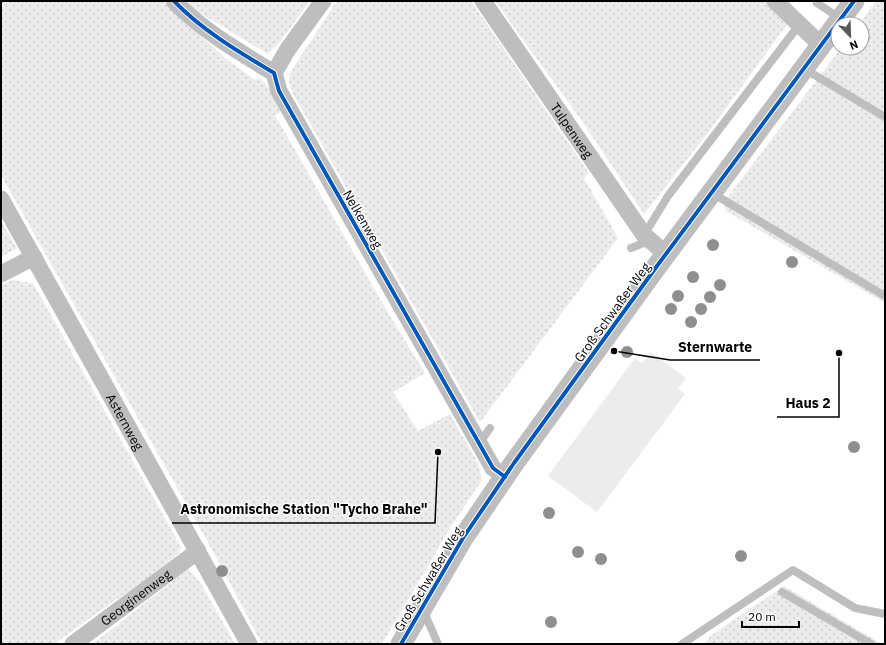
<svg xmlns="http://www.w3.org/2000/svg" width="886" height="645" font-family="'IBM Plex Sans',sans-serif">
<defs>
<pattern id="grass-dots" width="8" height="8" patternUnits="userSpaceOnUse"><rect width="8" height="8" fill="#ececec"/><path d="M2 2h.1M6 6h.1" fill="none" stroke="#c9c9c9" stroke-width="1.8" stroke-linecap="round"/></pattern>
</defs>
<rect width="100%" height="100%" fill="#fff"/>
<!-- grass -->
<path fill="url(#grass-dots)" d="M 1,1 L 163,1 L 225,58 L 255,80 L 260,78 L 271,90 L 283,111 L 275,115 L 384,306 L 425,373 L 393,392 L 418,431 L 450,414 L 478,463 L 482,480 L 450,528 L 382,644 L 262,644 L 215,555 L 1,175 Z
M 191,1 L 310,1 L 279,43 L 268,54 L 187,5 Z
M 337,1 L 471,1 L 589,173 L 584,178 L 618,238 L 480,422 L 292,92 L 289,82 L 291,71 Z
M 495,1 L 769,1 L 788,23 L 710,130 L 644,214 L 582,121 Z
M 876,1 L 885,1 L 885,303 L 726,211 L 724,202 L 841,48 L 862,48 L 862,24 L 859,24 Z
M 1,221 L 17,248 L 1,257 Z
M 12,280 L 33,283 L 181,547 L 179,553 L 137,588 L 114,601 L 54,644 L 1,644 L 1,285 Z
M 188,569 L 200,582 L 235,644 L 93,644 Z
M 784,586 L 882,644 L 705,644 L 710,636 Z"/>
<!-- pitch -->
<path fill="#ececec" d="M 651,352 L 686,378 L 678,389 L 685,394 L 597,512 L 548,476 L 635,358 L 642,363 Z"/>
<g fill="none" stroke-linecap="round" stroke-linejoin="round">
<!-- service -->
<path stroke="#bebebe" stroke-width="8" d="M 817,3 L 841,19
M 803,68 L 885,117
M 712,193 L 885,296
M 644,235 L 668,196 L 799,25
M 631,248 L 649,241
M 479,444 L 490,428
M 782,592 L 871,644
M 423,610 L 438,644
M 682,644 L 793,570 L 855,608 L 885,614"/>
<!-- minor -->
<g stroke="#bebebe" stroke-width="17">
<path d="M 174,1 C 203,31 239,52 274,73 L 279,91 L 493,468 L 505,477"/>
<path id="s1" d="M 483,1 L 644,235 L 666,254"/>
<path d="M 775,1 L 821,45"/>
<path d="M 274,73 L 288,49 L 323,1"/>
<path id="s2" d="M 1,199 L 249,644"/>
<path d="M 1,274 L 34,257"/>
<path id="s3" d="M 73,644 L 198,551"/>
</g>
<!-- tertiary -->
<path stroke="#bebebe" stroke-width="21" d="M 401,644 L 463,538 L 514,463 L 657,266 L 854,1"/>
<!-- cycleway casing -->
<g stroke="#fff" stroke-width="6">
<path id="cycleway" d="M 174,1 C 203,31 239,52 274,73 L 279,91 L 493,468 L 505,477
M 401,644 L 463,538 L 514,463 L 657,266 L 854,1"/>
</g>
<!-- cycleway -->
<use href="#cycleway" stroke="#0057b8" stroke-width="4"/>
</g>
<!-- trees -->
<g fill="#8f8f8f">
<circle cx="713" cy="245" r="6"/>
<circle cx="792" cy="262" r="6"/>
<circle cx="693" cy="277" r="6"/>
<circle cx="720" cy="285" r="6"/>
<circle cx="678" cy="296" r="6"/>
<circle cx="710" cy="297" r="6"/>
<circle cx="671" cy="309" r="6"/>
<circle cx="701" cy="309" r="6"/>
<circle cx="691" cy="322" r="6"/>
<circle cx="627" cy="352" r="6"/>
<circle cx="854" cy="447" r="6"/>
<circle cx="549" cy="513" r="6"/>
<circle cx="578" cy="552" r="6"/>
<circle cx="741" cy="556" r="6"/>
<circle cx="601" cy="559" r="6"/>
<circle cx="222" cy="571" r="6"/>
<circle cx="551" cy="622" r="6"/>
</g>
<g text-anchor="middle" stroke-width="3" stroke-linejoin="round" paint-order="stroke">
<!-- street labels -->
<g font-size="13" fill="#000" stroke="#fff">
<text dy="5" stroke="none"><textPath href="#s1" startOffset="157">Tulpenweg</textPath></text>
<text transform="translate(363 219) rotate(60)" y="5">Nelkenweg</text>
<text transform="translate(612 312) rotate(-54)" y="5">Groß Schwaßer Weg</text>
<text dy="5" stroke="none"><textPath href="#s2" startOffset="255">Asternweg</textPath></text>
<text transform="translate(428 579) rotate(-59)" y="5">Groß Schwaßer Weg</text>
<text dy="5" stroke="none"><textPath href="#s3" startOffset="78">Georginenweg</textPath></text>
</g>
</g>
<!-- callouts -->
<path fill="none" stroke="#000" stroke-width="1.5" d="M614 351L670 360H760M839 353L839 417H777M438 452L435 523H172"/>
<g fill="#000" stroke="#fff" stroke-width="1.5">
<circle cx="614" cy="351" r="4"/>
<circle cx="839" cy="353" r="4"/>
<circle cx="438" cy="452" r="4"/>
</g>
<g font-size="14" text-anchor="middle" font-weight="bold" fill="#000" stroke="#fff" stroke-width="3" stroke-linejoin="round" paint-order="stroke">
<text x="715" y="352">Sternwarte</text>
<text x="808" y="408">Haus 2</text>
<text x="304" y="514">Astronomische Station "Tycho Brahe"</text>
</g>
<!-- border -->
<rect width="886" height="645" fill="none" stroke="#000000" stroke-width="4"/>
<!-- north arrow -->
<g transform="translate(850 36) rotate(157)"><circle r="19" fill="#ffffff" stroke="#999999"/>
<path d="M0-3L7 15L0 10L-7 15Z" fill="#595959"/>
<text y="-6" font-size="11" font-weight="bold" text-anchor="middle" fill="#000000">N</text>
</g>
<!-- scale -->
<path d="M742 621v6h57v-6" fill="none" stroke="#000000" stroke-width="2"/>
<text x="748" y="621" font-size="12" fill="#000000" stroke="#ffffff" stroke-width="3" paint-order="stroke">20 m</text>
</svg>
